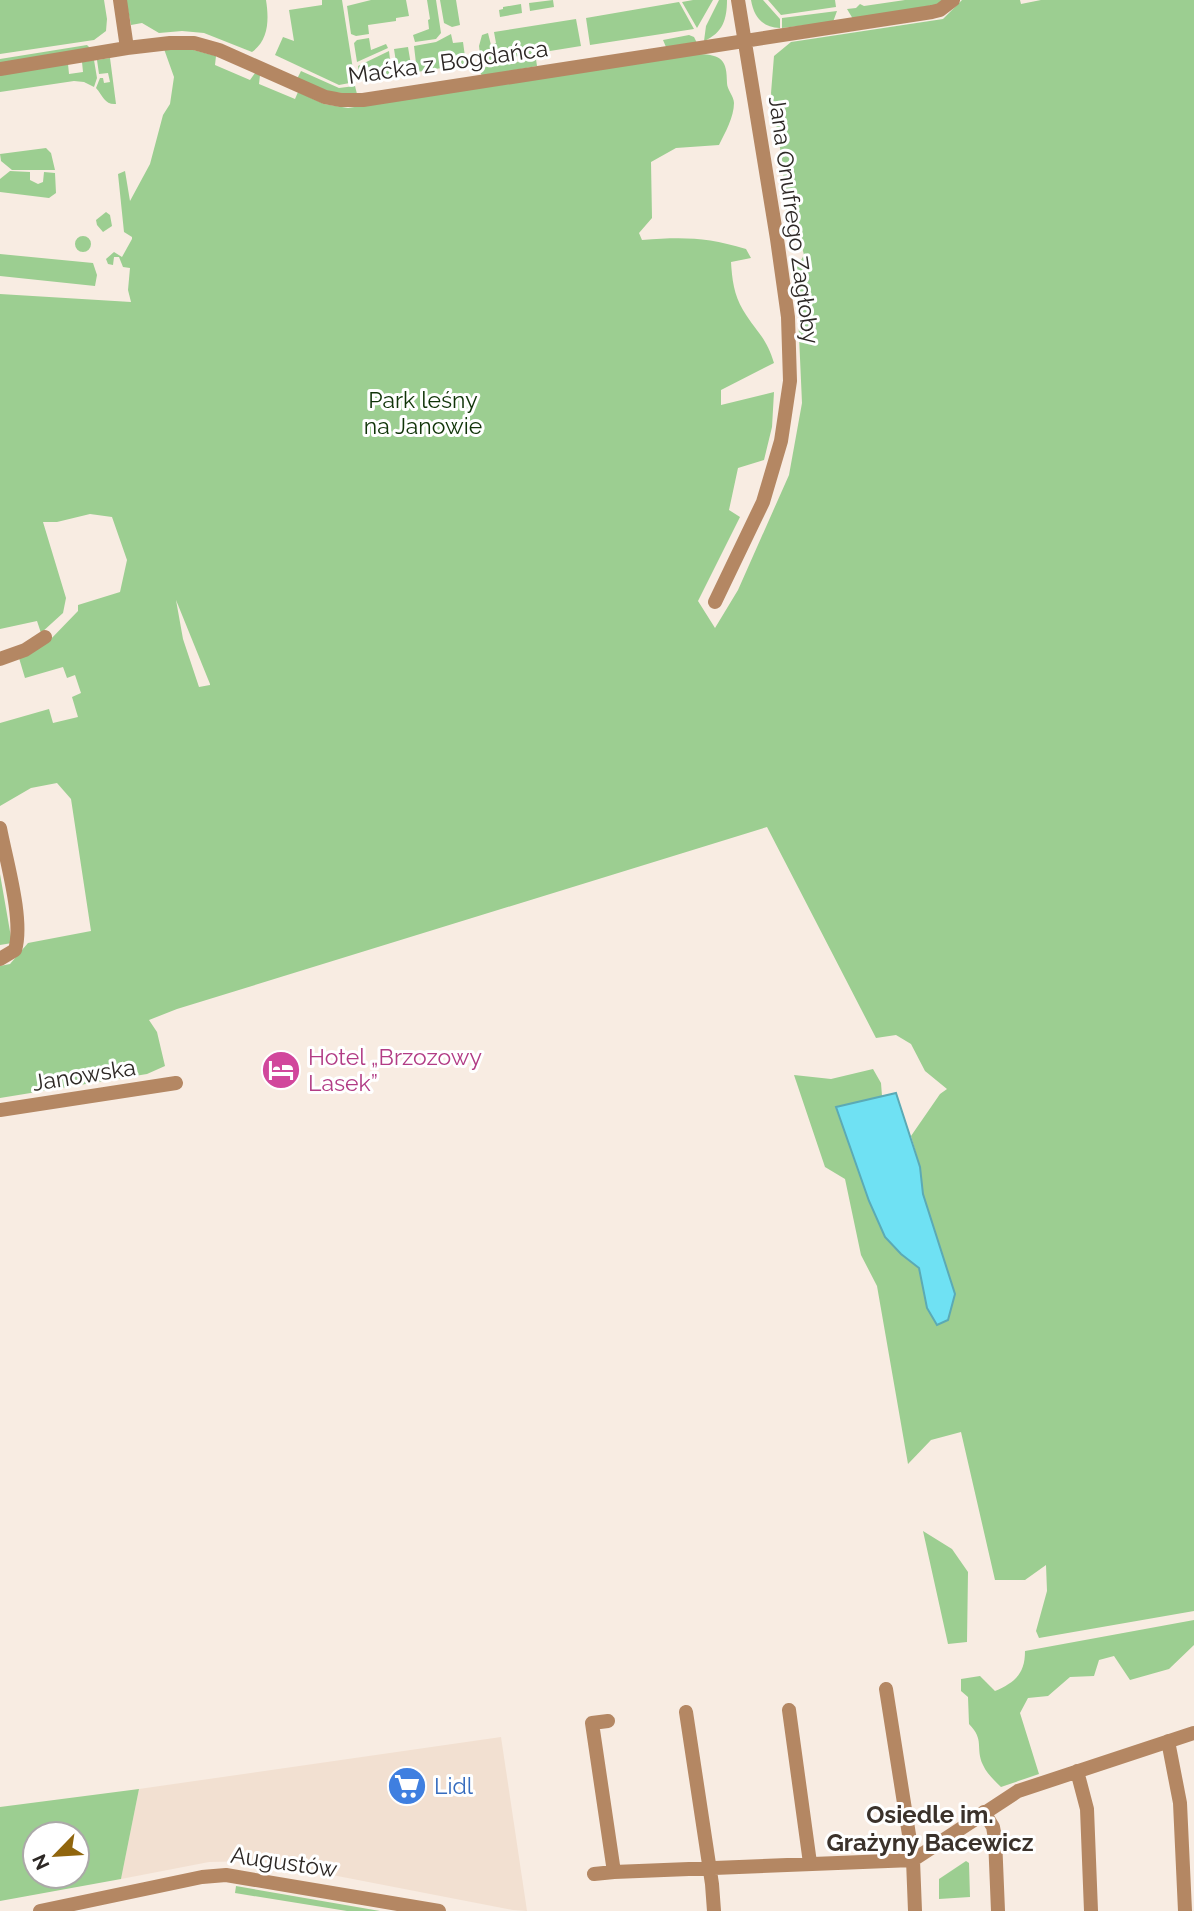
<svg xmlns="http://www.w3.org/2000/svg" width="1194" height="1911" font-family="Raleway,sans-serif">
<rect width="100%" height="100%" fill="#f8ece2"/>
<!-- built -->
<path fill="#f2e0d1" d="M 501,1737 L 527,1911 L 513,1910 L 260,1861 L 209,1862 L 121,1879 L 139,1789 Z"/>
<!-- green -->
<path fill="#9cce91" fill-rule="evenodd" d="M 0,0 L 104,0 L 107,19 L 106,31 L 94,40 L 0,54 Z
M 126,0 L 266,0 C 269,19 269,40 252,52 L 204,33 L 182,31 L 159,33 L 142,23 L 131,25 Z
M 322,0 L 342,0 L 355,82 L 339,85 L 275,55 L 283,37 L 294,41 L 289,10 L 322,5 Z
M 371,0 L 406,0 L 409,16 L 396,18 L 396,21 L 368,25 L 369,34 L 356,36 L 351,34 L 347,6 Z
M 427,0 L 436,0 L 441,33 L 436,39 L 415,42 L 413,35 L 429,29 L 428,20 L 430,19 Z
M 440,0 L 456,0 L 460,25 L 452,27 L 444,23 Z
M 553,0 L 554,7 L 530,11 L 529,3 Z
M 693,0 L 713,0 L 697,28 L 682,2 Z
M 719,0 L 727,0 C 727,19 723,33 704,41 L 706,26 Z
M 751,0 L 763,0 L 780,19 L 780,28 C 762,27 754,17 751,0 Z
M 768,0 L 835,0 L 836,7 L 781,15 Z
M 905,0 L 946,0 L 940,4 L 853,19 L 847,9 L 856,8 L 860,4 L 864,6 Z
M 962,0 L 1020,0 L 1021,4 L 1041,0 L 1194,0 L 1194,1611 L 1039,1638 L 1036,1631 L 1047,1591 L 1046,1565 L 1025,1580 L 995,1580 L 961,1432 L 931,1440 L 908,1464 L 877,1286 L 861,1255 L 845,1179 L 825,1167 L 794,1075 L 831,1079 L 873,1069 L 881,1083 L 882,1096 L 836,1107 L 869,1201 L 901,1254 L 919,1268 L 927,1308 L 955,1294 L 923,1194 L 920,1167 L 911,1136 L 940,1094 L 947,1089 L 925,1071 L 911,1044 L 896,1035 L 876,1038 L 767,827 L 177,1009 L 149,1020 L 157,1032 L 165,1066 L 147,1074 L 0,1098 L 0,966 L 10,964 L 28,943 L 91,931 L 71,799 L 57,783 L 31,788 L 0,806 L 0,723 L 49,709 L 53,723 L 78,717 L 72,697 L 81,693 L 75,675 L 67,678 L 63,667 L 25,678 L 19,658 L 47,643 L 78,611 L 78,605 L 120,592 L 127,560 L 112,517 L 90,514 L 57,522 L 43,522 L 66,598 L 63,613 L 41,633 L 37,621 L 0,629 L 0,294 L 131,302 L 128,290 L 130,268 L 123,267 L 119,257 L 114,257 L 113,265 L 108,264 L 106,259 L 114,252 L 122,257 L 132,239 L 132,237 L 124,232 L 118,174 L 125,171 L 130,201 L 150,164 L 163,115 L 170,104 L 174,77 L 164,49 L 186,48 L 216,56 L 215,65 L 250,80 L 255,73 L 260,75 L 259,84 L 295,99 L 298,92 L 324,104 L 348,108 L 699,54 C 722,55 727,60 727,83 C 727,90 734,96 734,103 C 734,117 725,133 719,145 L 676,148 L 651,162 L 652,218 L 639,233 L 642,240 C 683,237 706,237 746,249 L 751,258 L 731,262 C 732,279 734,295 743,310 C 756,332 766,336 774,363 L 721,390 L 721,405 L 774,392 L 772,427 L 764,460 L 738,468 L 729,510 L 740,517 L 698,601 L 715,628 L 738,590 L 789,475 L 802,403 L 796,269 L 804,255 L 798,232 L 787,226 L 782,160 L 771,93 L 774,56 L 791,42 L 943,19 ZM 176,600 L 210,684 L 210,685 L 199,687 L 183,639 Z
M 679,2 L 694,29 L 590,45 L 586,18 Z
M 521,4 L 522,13 L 500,17 L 499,10 L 503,9 L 503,7 Z
M 837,11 L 833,22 L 782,28 L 782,18 Z
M 576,19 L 581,46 L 481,62 L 479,46 L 482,35 L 488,33 L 491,45 L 496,43 L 494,32 Z
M 451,34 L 453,43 L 463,42 L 466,64 L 417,72 L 414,46 L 436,42 Z
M 689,35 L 694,37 L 697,43 L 666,47 L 663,40 Z
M 369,38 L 371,50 L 386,44 L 388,48 L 357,62 L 354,43 L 357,40 Z
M 87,45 L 91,49 L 0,63 L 0,59 Z
M 408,47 L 412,71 L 398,75 L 394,49 Z
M 389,51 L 392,76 L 360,81 L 358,66 Z
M 110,58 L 116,104 C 105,105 103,96 96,88 L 100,78 L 103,78 L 104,83 L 110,82 L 108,73 L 99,74 L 97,60 Z
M 536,59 L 537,66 L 482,76 L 478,68 Z
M 94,60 L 97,78 L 94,87 L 84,82 L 74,81 L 0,92 L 0,75 L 68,64 L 69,74 L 83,72 L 82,62 Z
M 301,71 L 339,88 L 355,86 L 357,94 L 328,92 L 297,79 Z
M 46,148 L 51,153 L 55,170 L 12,170 L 1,161 L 0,154 Z
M 10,171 L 30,172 L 30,180 L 38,184 L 43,182 L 44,172 L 55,173 L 56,193 L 49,198 L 0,192 L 0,179 Z
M 106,212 L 110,215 L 112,226 L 103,232 L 97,225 L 96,220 Z
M75 244a8 8 0 1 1 16 0a8 8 0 1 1-16 0Z
M 0,254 L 93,263 L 97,275 L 95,286 L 0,276 Z
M 0,874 L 12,943 L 0,945 Z
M 923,1531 L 952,1549 L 968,1572 L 967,1642 L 948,1644 Z
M 1194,1620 L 1194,1645 L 1169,1669 L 1130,1680 L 1114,1656 L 1099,1660 L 1094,1676 L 1070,1677 L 1048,1696 L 1028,1698 L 1020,1713 L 1039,1774 L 1001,1787 C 995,1781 987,1774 983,1765 C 975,1748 985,1740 969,1724 L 968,1697 L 961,1691 L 961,1679 L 980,1676 L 995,1691 C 1015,1682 1025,1674 1025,1651 Z
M 139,1789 L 121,1879 L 0,1901 L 0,1807 ZM 35,1834 L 77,1834 L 77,1876 L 35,1876 Z
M 966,1861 L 969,1863 L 970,1897 L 939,1899 L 939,1879 Z
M 236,1886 L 380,1911 L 347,1911 L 235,1893 Z"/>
<!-- water -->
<path fill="#6fe1f3" stroke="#5baab5" stroke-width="2" d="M 896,1093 L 920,1167 L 923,1194 L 955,1294 L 948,1320 L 937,1325 L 927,1308 L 919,1268 L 901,1254 L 885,1237 L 869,1201 L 836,1107 Z"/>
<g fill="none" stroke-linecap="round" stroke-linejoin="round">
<!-- minor -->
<path stroke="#b48763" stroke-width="14" d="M 120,0 L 127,48
M 0,69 L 127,48 L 170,43 L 194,43 L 219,50 L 325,97 L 341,100 L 363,100 L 932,12 L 940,10 L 953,0
M 715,602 L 763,502 L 781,441 L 790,381 L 788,317 L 777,239 L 738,0
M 0,659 L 25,650 L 45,637
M 0,828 C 6,860 24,920 15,950 L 0,959
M 0,1110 L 176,1083
M 886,1689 L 913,1860 L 915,1911
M 789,1710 L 810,1863
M 686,1712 L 712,1884 L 714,1911
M 608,1721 L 592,1723 L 614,1872 L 913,1860 L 1018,1791 L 1194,1733
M 1168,1741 L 1180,1803 L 1185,1911
M 1077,1771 L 1087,1809 L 1091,1911
M 984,1812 L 993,1827 L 995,1838 L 998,1911
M 594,1874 L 614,1872"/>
<!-- tertiary -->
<path stroke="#b48763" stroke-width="14" d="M 40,1911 L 202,1877 L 226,1875 L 439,1911"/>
</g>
<!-- icons -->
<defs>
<g id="hotel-disc" transform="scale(2.0125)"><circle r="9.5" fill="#d1479c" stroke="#fff"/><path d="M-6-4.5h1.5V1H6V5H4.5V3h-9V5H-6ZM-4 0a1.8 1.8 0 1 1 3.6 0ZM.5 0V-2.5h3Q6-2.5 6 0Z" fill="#fff"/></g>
<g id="supermarket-disc" transform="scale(2.0125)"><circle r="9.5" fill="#3f7fe0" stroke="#fff"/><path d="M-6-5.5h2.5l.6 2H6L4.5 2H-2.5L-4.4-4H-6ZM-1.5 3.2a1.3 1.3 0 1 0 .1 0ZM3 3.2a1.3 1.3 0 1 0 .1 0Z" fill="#fff"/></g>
</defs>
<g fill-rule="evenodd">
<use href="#hotel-disc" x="281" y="1070"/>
<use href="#supermarket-disc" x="407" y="1786"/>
</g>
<g text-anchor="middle" stroke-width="6" stroke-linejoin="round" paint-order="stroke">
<!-- street labels -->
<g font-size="23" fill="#2d2825" stroke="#fff">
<text transform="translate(448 62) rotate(-8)" y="8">Maćka z Bogdańca</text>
<text transform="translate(794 220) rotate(82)" y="8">Jana Onufrego Zagłoby</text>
<text transform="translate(84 1075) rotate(-9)" y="8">Janowska</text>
<text transform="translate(284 1862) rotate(8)" y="8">Augustów</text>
</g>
<!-- park labels -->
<g font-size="23" fill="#103408" stroke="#fff">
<text x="423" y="408">Park leśny<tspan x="423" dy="26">na Janowie</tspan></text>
</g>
<!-- hotel labels -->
<g font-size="23" fill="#b23c85" stroke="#fff" text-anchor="start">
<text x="308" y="1065">Hotel „Brzozowy<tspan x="308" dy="26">Lasek”</tspan></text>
</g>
<!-- shop labels -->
<g font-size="23" fill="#366cbe" stroke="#fff" text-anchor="start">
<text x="434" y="1794">Lidl</text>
</g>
<!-- neighbourhood labels -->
<g font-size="24" font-weight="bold" fill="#3b322b" stroke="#fff">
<text x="930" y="1823">Osiedle im.<tspan x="930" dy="28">Grażyny Bacewicz</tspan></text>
</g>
</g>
<!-- north arrow -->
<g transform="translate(56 1855) rotate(245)"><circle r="33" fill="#ffffff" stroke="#aba9a8" stroke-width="2"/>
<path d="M0-5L12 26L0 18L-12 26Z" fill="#90650d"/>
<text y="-10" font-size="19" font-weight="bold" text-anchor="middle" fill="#2d2825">N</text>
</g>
</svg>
